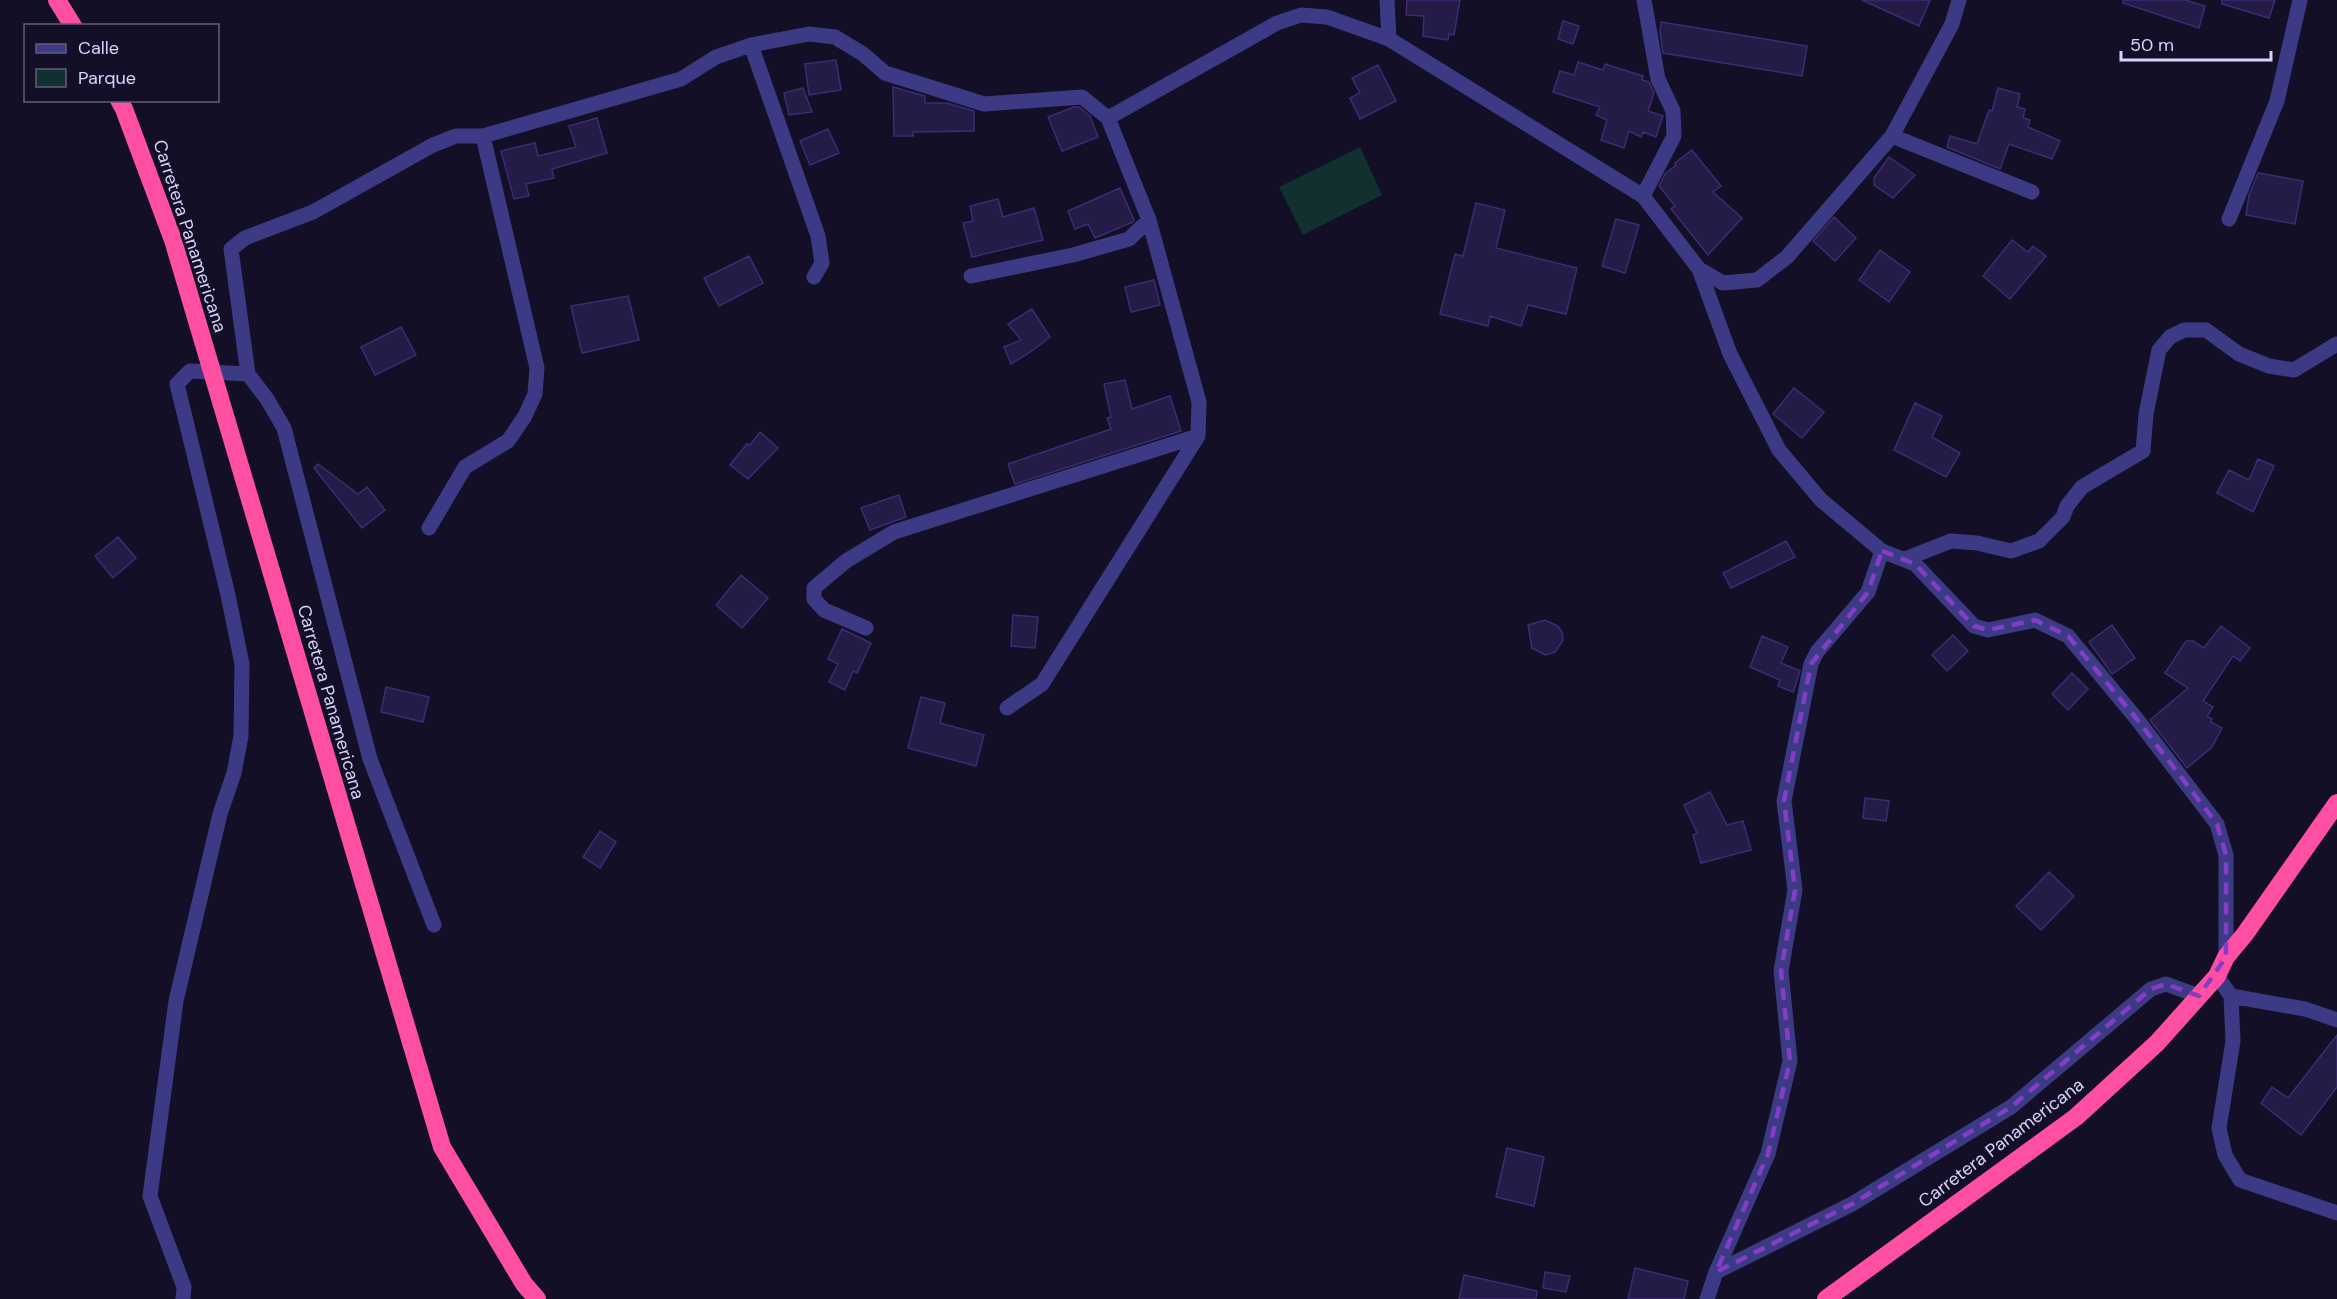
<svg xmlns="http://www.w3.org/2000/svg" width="2337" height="1299" font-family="'DM Sans',sans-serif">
<rect width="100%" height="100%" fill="#130f26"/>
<!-- green -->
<path fill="#12302f" d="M 1360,147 L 1382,195 L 1303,235 L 1279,187 Z"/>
<!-- building -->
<path fill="#241b47" stroke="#3b2d73" stroke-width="1.5" d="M 1407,0 L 1460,0 L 1454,35 L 1449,34 L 1448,40 L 1423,36 L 1424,16 L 1406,15 Z
M 1862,0 L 1930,0 L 1919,26 Z
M 2123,0 L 2185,0 L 2205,6 L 2199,28 L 2123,3 Z
M 2222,0 L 2275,0 L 2269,18 L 2222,4 Z
M 1563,21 L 1579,26 L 1573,44 L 1558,39 Z
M 1661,22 L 1807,46 L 1802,76 L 1663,53 L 1660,32 Z
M 836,60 L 841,90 L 809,95 L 805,64 Z
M 1578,62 L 1603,70 L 1605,64 L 1643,76 L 1642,80 L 1649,82 L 1654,93 L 1648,111 L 1663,116 L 1656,137 L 1643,132 L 1641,137 L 1629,131 L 1624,148 L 1601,140 L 1607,120 L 1596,115 L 1600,107 L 1553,92 L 1560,71 L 1574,75 Z
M 1378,65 L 1396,101 L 1360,119 L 1350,98 L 1360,93 L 1352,78 Z
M 893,87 L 925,96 L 925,103 L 947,103 L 974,111 L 974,131 L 913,132 L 913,136 L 894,136 Z
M 803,88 L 812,112 L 789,115 L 784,93 Z
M 1998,88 L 2020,94 L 2017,107 L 2025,109 L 2023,118 L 2030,120 L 2028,127 L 2060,141 L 2052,159 L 2009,144 L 2000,169 L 1947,147 L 1950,136 L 1977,144 L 1989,110 L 1992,111 Z
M 1074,107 L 1079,107 L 1090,116 L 1098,137 L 1062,151 L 1048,117 Z
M 597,118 L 607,153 L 552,169 L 554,178 L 526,184 L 529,196 L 514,199 L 501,151 L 535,143 L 538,156 L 576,147 L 569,126 Z
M 828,129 L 839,153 L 810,165 L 800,141 Z
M 1692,150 L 1721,186 L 1713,192 L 1742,218 L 1708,255 L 1671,209 L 1675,206 L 1659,186 L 1665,174 L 1676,165 L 1675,163 Z
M 1889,157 L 1915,175 L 1893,198 L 1874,185 L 1874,178 Z
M 2258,173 L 2303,181 L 2295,224 L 2246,215 L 2249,195 Z
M 1120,188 L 1134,220 L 1133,222 L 1095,238 L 1088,224 L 1075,229 L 1068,211 Z
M 998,199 L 1003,217 L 1034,208 L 1043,240 L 972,257 L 963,223 L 973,221 L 970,206 Z
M 1476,203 L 1505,210 L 1496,248 L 1577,268 L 1566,314 L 1528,305 L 1521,326 L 1490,316 L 1488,326 L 1440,314 L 1455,254 L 1463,256 Z
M 1834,217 L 1856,238 L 1835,261 L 1813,241 Z
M 1616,219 L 1639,225 L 1625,273 L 1602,266 Z
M 2012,240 L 2028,252 L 2033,246 L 2046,256 L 2010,299 L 1983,276 Z
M 1880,250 L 1910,272 L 1889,302 L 1859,280 Z
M 749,256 L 763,283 L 719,306 L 704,278 Z
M 1154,280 L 1160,305 L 1131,312 L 1125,287 Z
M 628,296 L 639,340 L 582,353 L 571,306 Z
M 1032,309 L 1050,337 L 1032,351 L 1011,364 L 1004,347 L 1021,340 L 1008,324 Z
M 401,327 L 416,355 L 375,375 L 361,347 Z
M 1125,380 L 1132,409 L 1170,396 L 1181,431 L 1015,484 L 1008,464 L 1111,429 L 1107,418 L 1111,417 L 1104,384 Z
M 1794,388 L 1824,412 L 1802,438 L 1773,414 Z
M 1915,403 L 1942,416 L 1932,437 L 1960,453 L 1946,477 L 1894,450 Z
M 760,432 L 778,448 L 748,479 L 730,465 L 747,444 L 750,445 Z
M 2258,459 L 2274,466 L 2253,512 L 2217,493 L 2229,470 L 2249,480 Z
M 318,464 L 358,494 L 367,487 L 385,510 L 362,528 L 314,468 Z
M 899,495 L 906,517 L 870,530 L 861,508 Z
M 118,537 L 136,558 L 113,578 L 95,556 Z
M 1786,541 L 1795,557 L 1731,588 L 1723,573 Z
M 741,575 L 768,598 L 742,628 L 716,605 Z
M 1013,615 L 1038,617 L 1035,648 L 1011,646 Z
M 1545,620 L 1558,626 L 1562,632 L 1563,640 L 1555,652 L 1545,655 L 1532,648 L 1528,625 Z
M 2112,625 L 2135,658 L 2112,674 L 2089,642 Z
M 2221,626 L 2250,648 L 2240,661 L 2233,656 L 2203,701 L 2213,707 L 2207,716 L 2212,719 L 2211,722 L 2222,728 L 2212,747 L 2187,768 L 2150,720 L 2188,688 L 2165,673 L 2186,641 L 2193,641 L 2204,648 Z
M 842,629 L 871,643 L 857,673 L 853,671 L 845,690 L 829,682 L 838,664 L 828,659 Z
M 1953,635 L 1968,651 L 1947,671 L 1932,655 Z
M 1762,636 L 1788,647 L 1781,663 L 1800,671 L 1793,692 L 1778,686 L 1780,680 L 1750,667 Z
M 2072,673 L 2088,689 L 2068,710 L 2052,694 Z
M 386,687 L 429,697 L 423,722 L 381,712 Z
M 921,697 L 945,703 L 940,723 L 984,735 L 976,766 L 908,748 Z
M 1710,792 L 1727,825 L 1743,821 L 1751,850 L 1701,863 L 1693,835 L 1697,833 L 1684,805 Z
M 1865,798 L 1889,801 L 1886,821 L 1863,818 Z
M 600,831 L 616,842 L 600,868 L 583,857 Z
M 2049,872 L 2074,896 L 2041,930 L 2016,906 Z
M 2337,1035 L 2337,1087 L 2301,1135 L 2261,1103 L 2272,1087 L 2288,1098 Z
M 1507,1148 L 1544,1157 L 1534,1206 L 1496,1197 Z
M 1635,1268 L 1688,1281 L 1684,1299 L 1628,1299 Z
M 1545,1272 L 1570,1276 L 1566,1292 L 1543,1288 Z
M 1464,1275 L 1537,1291 L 1536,1299 L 1459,1299 Z"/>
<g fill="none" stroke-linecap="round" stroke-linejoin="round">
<!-- minor -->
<path stroke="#3d3a85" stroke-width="15" d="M 1387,0 L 1389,39
M 751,45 L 818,236 L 822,263 L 814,277
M 1108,118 L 1277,23 L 1301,15 L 1327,17 L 1389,39 L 1643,196 L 1699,269 L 1730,354 L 1779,450 L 1821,500 L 1882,551 L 1915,564 L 1974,626 L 1988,630 L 2035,620 L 2068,636 L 2136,718 L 2217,824 L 2226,855 L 2226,957
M 1892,136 L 2032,192
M 1643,196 L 1674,136 L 1673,111 L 1658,79 L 1644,0
M 2229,219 L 2277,101 L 2300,0
M 1699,269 L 1723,283 L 1757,280 L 1787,257 L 1892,136 L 1952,24 L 1959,0
M 971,276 L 1073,255 L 1129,239 L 1149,220
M 429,528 L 465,467 L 508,441 L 525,416 L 535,394 L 537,368 L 483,136
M 1905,559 L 1951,541 L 1977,543 L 2011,551 L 2039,541 L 2063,517 L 2067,506 L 2082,487 L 2143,451 L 2146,414 L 2159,350 L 2170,337 L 2184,330 L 2206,330 L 2239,354 L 2269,366 L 2294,370 L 2337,344
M 866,628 L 824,610 L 814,599 L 814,588 L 846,561 L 894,532 L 1198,436
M 434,925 L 370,759 L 284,428 L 267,399 L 248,374 L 231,249 L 245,238 L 313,212 L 433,145 L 456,136 L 483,136 L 681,79 L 716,57 L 751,45 L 809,34 L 835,37 L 863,54 L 885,73 L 984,104 L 1082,97 L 1108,118 L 1149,220 L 1199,402 L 1198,436 L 1042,684 L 1007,708
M 2217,976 L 2231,996 L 2233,1041 L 2219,1128 L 2225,1155 L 2240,1180 L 2337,1213
M 2231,996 L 2305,1009 L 2337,1020
M 1716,1272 L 1852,1204 L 2011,1107 L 2151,989 L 2166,984 L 2199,996
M 183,1299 L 184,1287 L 150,1196 L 176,1001 L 220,814 L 234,773 L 241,736 L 242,664 L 228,595 L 177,384 L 190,371 L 248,374
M 1707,1299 L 1716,1272 L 1768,1154 L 1790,1061 L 1781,971 L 1795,890 L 1784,801 L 1811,664 L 1817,652 L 1868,592 L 1882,551"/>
<!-- highway -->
<path stroke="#ff4fa3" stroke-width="18" d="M 57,0 L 73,26
M 119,100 L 124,109 L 173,240 L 442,1147 L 524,1284 L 537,1299
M 1826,1299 L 2076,1117 L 2157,1043 L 2217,976 L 2226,957 L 2245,934 L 2337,803"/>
</g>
<!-- marked area -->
<path fill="none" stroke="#843dc5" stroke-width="4.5" stroke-dasharray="12 8" stroke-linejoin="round" d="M 1882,551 L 1915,564 L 1974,626 L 1988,630 L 2035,620 L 2068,636 L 2136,718 L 2217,824 L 2226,855 L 2226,957 L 2199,996 L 2166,984 L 2151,989 L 2011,1107 L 1852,1204 L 1716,1272 L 1768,1154 L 1790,1061 L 1781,971 L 1795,890 L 1784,801 L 1811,664 L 1868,592 Z"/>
<g text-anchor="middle" stroke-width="6" stroke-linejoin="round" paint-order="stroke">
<!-- street labels -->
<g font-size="18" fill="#d9d4ff" stroke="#130f26">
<text transform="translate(190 236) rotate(72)" y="6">Carretera Panamericana</text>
<text transform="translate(331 702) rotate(74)" y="6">Carretera Panamericana</text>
<text transform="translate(2001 1143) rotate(-37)" y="6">Carretera Panamericana</text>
</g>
</g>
<!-- legend -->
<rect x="24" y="24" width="195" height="78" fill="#130f26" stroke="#625e7d" stroke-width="1.5"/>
<rect x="36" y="44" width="30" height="9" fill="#3d3a85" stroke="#625e7d" stroke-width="1.5"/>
<text x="78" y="54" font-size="18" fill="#d9d4ff">Calle</text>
<rect x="36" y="69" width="30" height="18" fill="#12302f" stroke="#625e7d" stroke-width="1.5"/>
<text x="78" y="84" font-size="18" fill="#d9d4ff">Parque</text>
<!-- scale -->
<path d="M2121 51v9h150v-9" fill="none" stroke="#d9d4ff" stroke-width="3"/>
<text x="2130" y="51" font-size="18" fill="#d9d4ff" stroke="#130f26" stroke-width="4.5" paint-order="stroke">50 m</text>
</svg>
